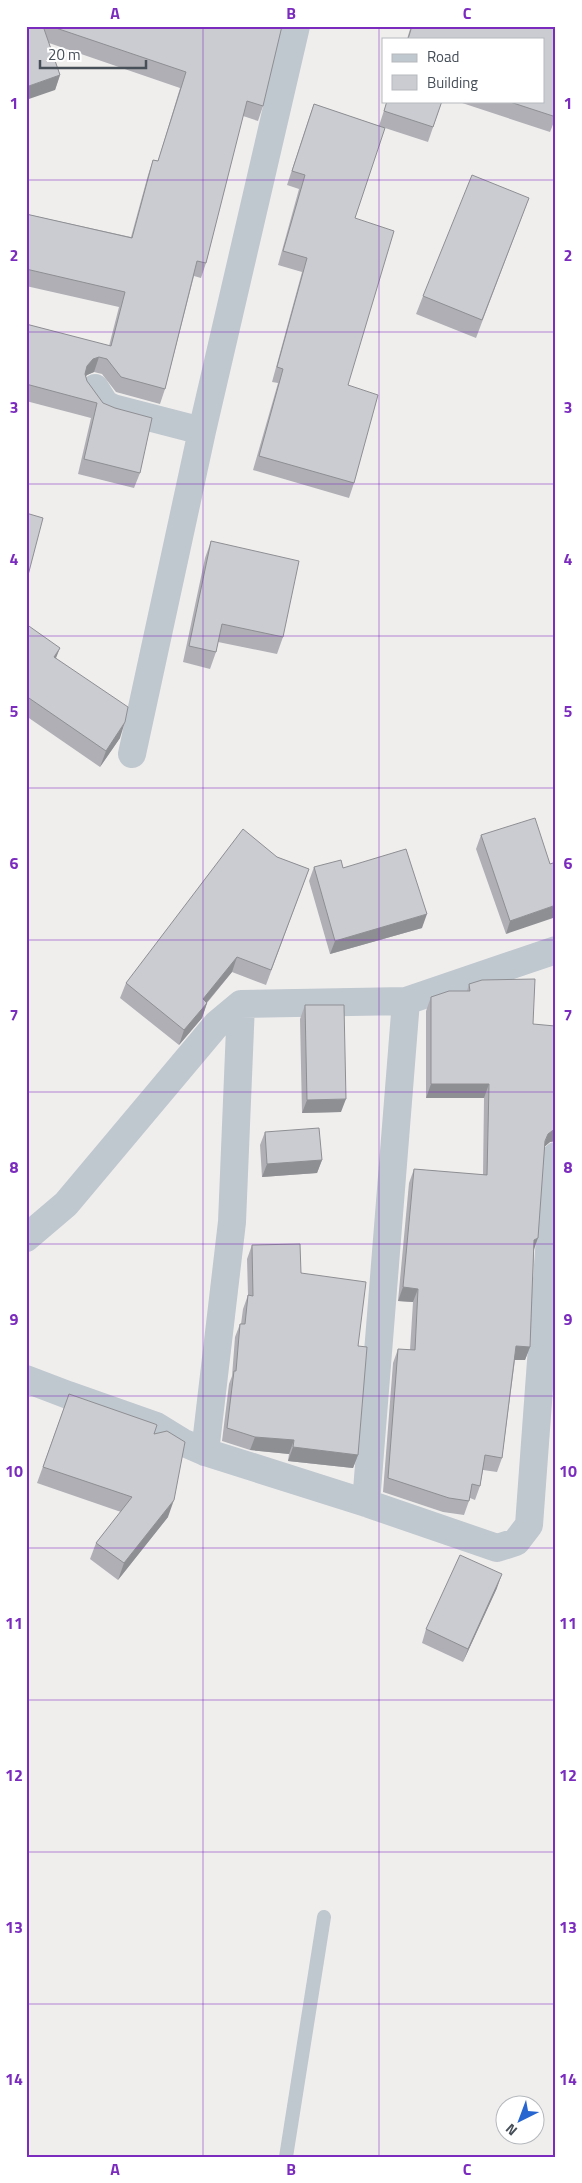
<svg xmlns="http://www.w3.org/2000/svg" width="582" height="2183" font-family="'Titillium Web',sans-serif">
<rect width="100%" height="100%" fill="#f0eeed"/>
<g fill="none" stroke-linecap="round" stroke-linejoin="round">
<!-- service -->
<path stroke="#bfc7cf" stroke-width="14" d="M 286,2157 L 324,1917"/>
<!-- minor -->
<path stroke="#bfc7cf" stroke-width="28" d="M 95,388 L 105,404 L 113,408 L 202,431
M 132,754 L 202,431 L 296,26
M 26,1238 L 66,1204 L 217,1024 L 241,1004 L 406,1001 L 556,950
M 26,1379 L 68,1395 L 156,1426 L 182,1442 L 205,1452 L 366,1503 L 497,1548 L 516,1542 L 529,1525 L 556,1156
M 205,1452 L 232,1222 L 241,1004
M 366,1503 L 406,1001"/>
</g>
<!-- wall -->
<path fill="#afafb5" d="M 26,26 L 282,26 L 263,106 L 258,121 L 243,116 L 206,263 L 201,278 L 194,276 L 165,389 L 160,404 L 116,392 L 102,374 L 94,372 L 87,375 L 86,376 L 87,381 L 140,473 L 134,488 L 78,474 L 91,418 L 26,401 L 26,324 L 109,346 L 119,307 L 26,286 L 26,214 L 131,237 L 148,175 L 153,160 L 158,161 L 180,88 L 49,43 L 60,75 L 55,90 Z
M 411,26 L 556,26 L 556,117 L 550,132 L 456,101 L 543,101 L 543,39 L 407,39 Z
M 387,101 L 442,101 L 428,142 L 382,127 L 355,218 L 348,385 L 354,483 L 349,498 L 253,470 L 278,383 L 272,382 L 302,272 L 278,265 L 299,189 L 287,185 L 309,118 L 314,104 L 379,126 Z
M 529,198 L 476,338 L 416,314 L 423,296 Z
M 211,541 L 283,637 L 277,654 L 218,642 L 216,652 L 210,669 L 183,662 L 205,558 Z
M 26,624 L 56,658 L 120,738 L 100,767 L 26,716 Z
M 481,835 L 550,864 L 506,934 L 476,849 Z
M 277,857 L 309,869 L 266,985 L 232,972 L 207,1003 L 202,1018 L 179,1045 L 120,998 L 126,983 Z
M 314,867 L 343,868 L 422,928 L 330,954 L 309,881 Z
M 469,984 L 533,1024 L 556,1076 L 556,1141 L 550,1142 L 545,1146 L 534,1251 L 530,1347 L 525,1360 L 515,1360 L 502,1458 L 497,1472 L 483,1470 L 480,1486 L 475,1500 L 470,1498 L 464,1515 L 443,1512 L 383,1492 L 393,1363 L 398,1349 L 410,1350 L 413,1302 L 398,1301 L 409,1183 L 414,1169 L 483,1175 L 484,1098 L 426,1098 L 426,1011 L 431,997 L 467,991 Z
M 305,1005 L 341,1112 L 302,1113 L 300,1019 Z
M 265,1132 L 322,1160 L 317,1173 L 262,1177 L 260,1145 Z
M 252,1245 L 301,1273 L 358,1346 L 358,1455 L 353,1468 L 288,1461 L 289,1454 L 250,1450 L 222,1441 L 229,1384 L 232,1376 L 235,1337 L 240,1324 L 241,1324 L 243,1309 L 248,1295 L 247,1259 Z
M 69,1394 L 154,1434 L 168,1517 L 118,1580 L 90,1559 L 96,1543 L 121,1512 L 37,1483 Z
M 497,1588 L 463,1662 L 422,1643 L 426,1629 Z"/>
<!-- shaded-wall -->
<path fill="#8e8f93" d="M 60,75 L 55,90 L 26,100 L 26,87 Z
M 99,357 L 94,372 L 87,375 L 81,381 L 87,366 L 93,359 Z
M 60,648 L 54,663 L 54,657 Z
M 125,722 L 120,738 L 100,767 L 106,751 Z
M 556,905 L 556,917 L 506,934 L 510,921 Z
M 427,914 L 422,928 L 330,954 L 335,941 Z
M 237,957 L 232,972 L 197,1014 L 203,999 Z
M 207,1003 L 202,1018 L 179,1045 L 184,1030 Z
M 431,1084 L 489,1084 L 484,1098 L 426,1098 Z
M 346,1099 L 341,1112 L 302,1113 L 307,1100 Z
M 555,1128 L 556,1128 L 556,1141 L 550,1142 L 543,1148 L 548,1134 Z
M 322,1160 L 317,1173 L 262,1177 L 267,1164 Z
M 538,1238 L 533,1252 L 534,1240 Z
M 403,1287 L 418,1289 L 413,1302 L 398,1301 Z
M 516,1346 L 530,1347 L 525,1360 L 511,1360 Z
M 255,1437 L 294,1440 L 289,1454 L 250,1450 Z
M 293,1447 L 358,1455 L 353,1468 L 288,1461 Z
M 174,1500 L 168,1517 L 118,1580 L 124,1563 Z
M 502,1574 L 497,1588 L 463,1662 L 468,1649 Z"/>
<!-- building -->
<path fill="#cbccd2" stroke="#8e8f93" d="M 26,26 L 43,26 L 60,75 L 26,87 Z
M 50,26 L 282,26 L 263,106 L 247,101 L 206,263 L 197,261 L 165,389 L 121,377 L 107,359 L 99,357 L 93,359 L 87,366 L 85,374 L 87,381 L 103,403 L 115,408 L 152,418 L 140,473 L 84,459 L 97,403 L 26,384 L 26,324 L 111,346 L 125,292 L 26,269 L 26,214 L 132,238 L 153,160 L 158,161 L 186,72 Z
M 412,26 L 556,26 L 556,117 L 507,101 L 543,101 L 543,39 L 408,39 Z
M 387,101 L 442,101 L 433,127 L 384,111 Z
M 314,104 L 385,128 L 355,218 L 394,231 L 348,385 L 378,395 L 354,483 L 259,456 L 283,369 L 277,367 L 307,258 L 283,251 L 305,175 L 292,171 Z
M 472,175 L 529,198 L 482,320 L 423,296 Z
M 26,513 L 43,518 L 26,583 Z
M 211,541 L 299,561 L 283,637 L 222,624 L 216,652 L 189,646 Z
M 26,624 L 60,648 L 54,657 L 128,707 L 125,722 L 106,751 L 26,696 Z
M 535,818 L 550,864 L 556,862 L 556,905 L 510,921 L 481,835 Z
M 243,829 L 277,857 L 309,869 L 271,970 L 237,957 L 203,999 L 207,1003 L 184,1030 L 126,983 Z
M 406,849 L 427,914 L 335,941 L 314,867 L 341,860 L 343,868 Z
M 535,979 L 533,1024 L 555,1026 L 556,1128 L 548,1134 L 545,1141 L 538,1238 L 534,1240 L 530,1347 L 516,1346 L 502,1458 L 485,1455 L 480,1486 L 472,1484 L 469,1501 L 449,1498 L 388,1478 L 398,1349 L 415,1350 L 418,1289 L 403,1287 L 414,1169 L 487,1175 L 489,1084 L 431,1084 L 431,997 L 449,991 L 470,991 L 469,984 L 482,980 Z
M 305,1005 L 344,1005 L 346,1099 L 307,1100 Z
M 319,1128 L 322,1160 L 267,1164 L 265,1132 Z
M 300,1244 L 301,1273 L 366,1282 L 358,1346 L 367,1347 L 358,1455 L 293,1447 L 294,1440 L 255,1437 L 227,1428 L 234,1371 L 236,1371 L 240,1324 L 245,1324 L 248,1295 L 253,1296 L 252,1245 Z
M 69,1394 L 155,1424 L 157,1425 L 154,1434 L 167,1431 L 185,1442 L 174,1500 L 124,1563 L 96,1543 L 132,1497 L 43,1467 Z
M 460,1555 L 502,1574 L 468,1649 L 426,1629 Z"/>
<!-- grid -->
<path fill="none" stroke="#7b2cbf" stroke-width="1" stroke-opacity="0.55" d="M 203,26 L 203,2157M 379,26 L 379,2157M 26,180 L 556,180M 26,332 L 556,332M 26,484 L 556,484M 26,636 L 556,636M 26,788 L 556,788M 26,940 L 556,940M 26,1092 L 556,1092M 26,1244 L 556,1244M 26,1396 L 556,1396M 26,1548 L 556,1548M 26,1700 L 556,1700M 26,1852 L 556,1852M 26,2004 L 556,2004"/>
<!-- border -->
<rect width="582" height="2183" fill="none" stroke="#ffffff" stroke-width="55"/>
<!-- legend -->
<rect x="382" y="38" width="162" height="65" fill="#ffffff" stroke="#b5b9bd"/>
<rect x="392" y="54" width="25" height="8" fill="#bfc7cf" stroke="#b5b9bd"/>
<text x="427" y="62" font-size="15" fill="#474f59">Road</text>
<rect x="392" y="75" width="25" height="15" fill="#cbccd2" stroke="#b5b9bd"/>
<text x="427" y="88" font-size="15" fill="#474f59">Building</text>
<!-- north arrow -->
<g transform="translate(520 2120) rotate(222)"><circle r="24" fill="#ffffff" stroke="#b5b9bd"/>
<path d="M0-4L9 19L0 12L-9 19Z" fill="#2765d0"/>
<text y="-8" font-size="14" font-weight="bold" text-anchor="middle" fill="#474f59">N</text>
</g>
<!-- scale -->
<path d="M40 60v8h106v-8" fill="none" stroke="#474f59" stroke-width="2.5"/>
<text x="48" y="60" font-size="15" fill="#474f59" stroke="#ffffff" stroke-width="4" paint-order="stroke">20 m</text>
<rect x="28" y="28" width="526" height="2128" fill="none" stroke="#7b2cbf" stroke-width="2"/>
<g font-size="16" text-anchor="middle" font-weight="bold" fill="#7b2cbf">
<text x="115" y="19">A</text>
<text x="291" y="19">B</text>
<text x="467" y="19">C</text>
<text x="14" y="109">1</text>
<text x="568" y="109">1</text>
<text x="14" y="261">2</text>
<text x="568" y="261">2</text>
<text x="14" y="413">3</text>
<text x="568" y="413">3</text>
<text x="14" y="565">4</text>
<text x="568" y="565">4</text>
<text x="14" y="717">5</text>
<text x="568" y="717">5</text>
<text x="14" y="869">6</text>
<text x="568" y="869">6</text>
<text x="14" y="1021">7</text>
<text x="568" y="1021">7</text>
<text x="14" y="1173">8</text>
<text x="568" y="1173">8</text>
<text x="14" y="1325">9</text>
<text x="568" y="1325">9</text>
<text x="14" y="1477">10</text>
<text x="568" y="1477">10</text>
<text x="14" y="1629">11</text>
<text x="568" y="1629">11</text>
<text x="14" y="1781">12</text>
<text x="568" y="1781">12</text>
<text x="14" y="1933">13</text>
<text x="568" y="1933">13</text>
<text x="14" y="2085">14</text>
<text x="568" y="2085">14</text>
<text x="115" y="2175">A</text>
<text x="291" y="2175">B</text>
<text x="467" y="2175">C</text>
</g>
</svg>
